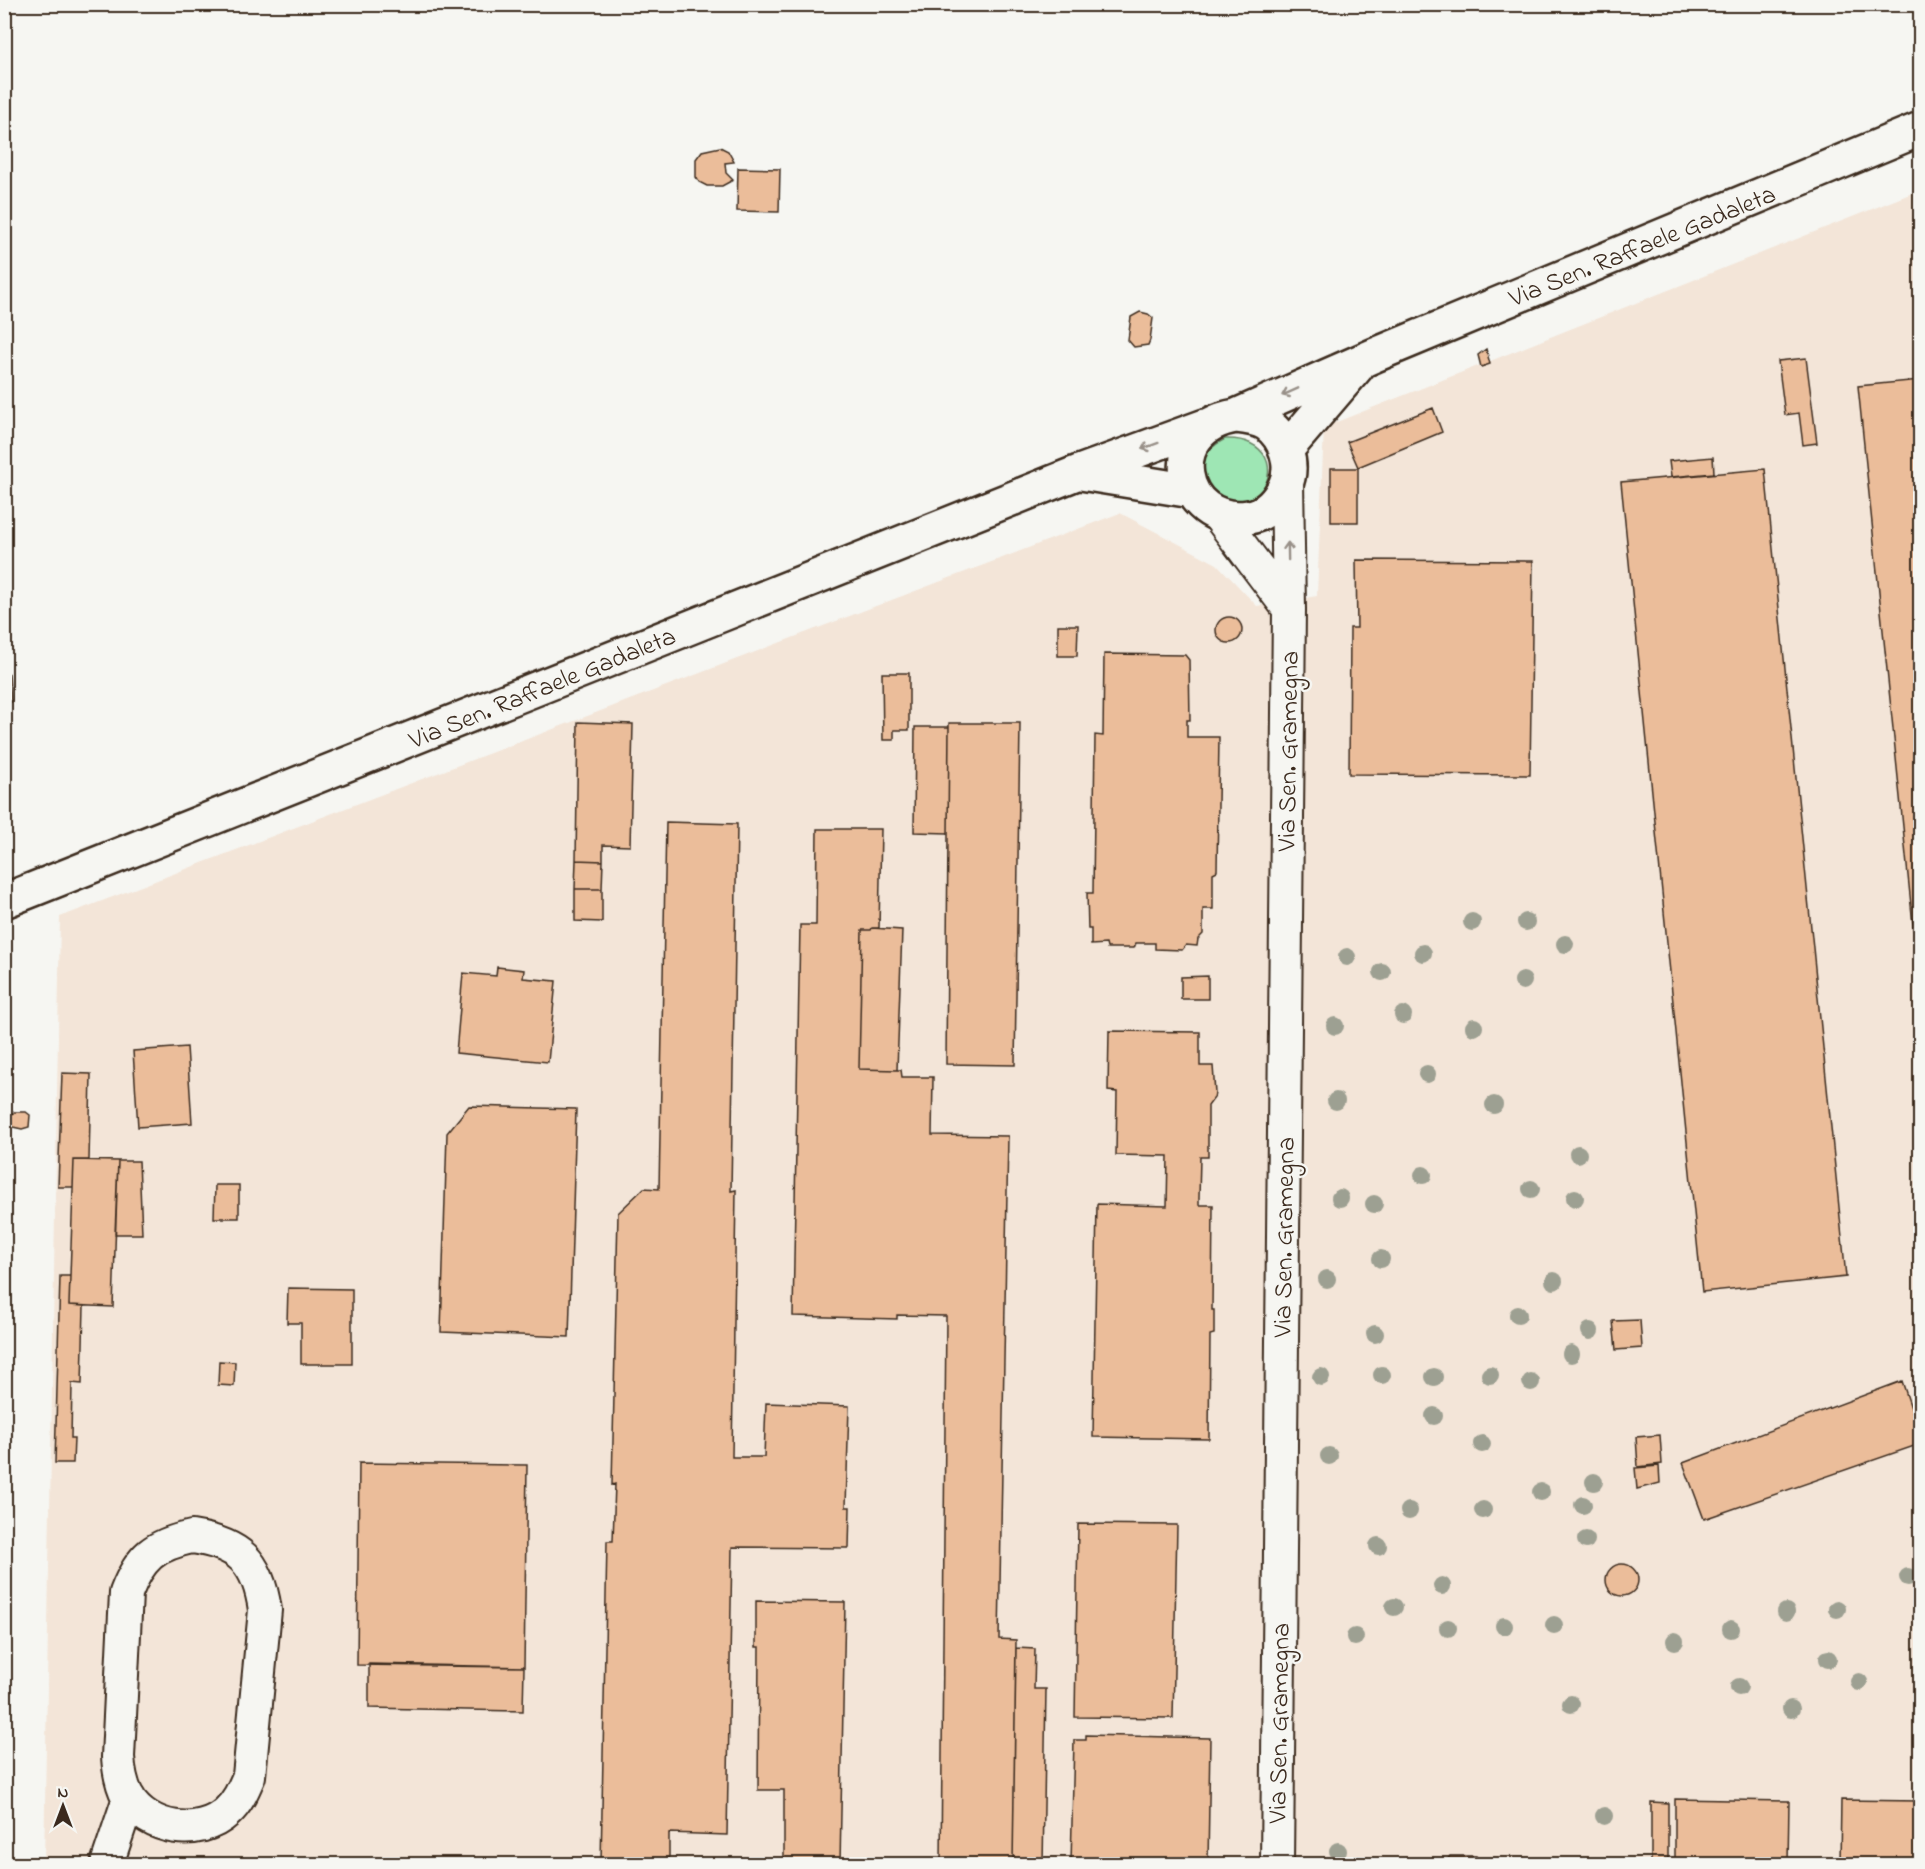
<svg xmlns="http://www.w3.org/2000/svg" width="1925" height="1869" font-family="'Indie Flower',sans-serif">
<rect width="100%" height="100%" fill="#f6f6f2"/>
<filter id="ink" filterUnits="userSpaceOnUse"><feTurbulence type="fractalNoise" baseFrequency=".0167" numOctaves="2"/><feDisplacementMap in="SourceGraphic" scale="12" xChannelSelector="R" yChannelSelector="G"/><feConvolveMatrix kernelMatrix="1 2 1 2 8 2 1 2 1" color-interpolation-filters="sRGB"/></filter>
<g filter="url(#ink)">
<!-- built -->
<path fill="#f3e5d8" d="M 1920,190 L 1920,1864 L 44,1864 L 60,917 L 1120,513 L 1217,564 L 1257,606 L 1317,596 L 1324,427 Z"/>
<!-- green -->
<path fill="#9ee6b4" stroke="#6c8869" stroke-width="1.5" d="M 1225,439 C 1265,437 1283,470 1255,500 L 1221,504 L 1202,481 C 1203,458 1204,450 1225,439 Z"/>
<!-- building -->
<path fill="#ebbd9a" stroke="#3b2a1e" stroke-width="1.5" d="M 720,147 L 728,151 L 734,162 L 725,163 L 726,173 L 733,180 L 722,186 L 707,186 L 699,182 L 696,177 L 696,159 L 702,151 Z
M 738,168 L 780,169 L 779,212 L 737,211 Z
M 1140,312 L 1148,314 L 1153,318 L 1150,340 L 1148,345 L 1134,347 L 1128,340 L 1131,317 Z
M 1486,349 L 1490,364 L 1481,367 L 1478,355 Z
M 1806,358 L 1817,443 L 1803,445 L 1799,413 L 1785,415 L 1778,361 Z
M 1920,380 L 1920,993 L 1858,386 Z
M 1433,408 L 1442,432 L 1358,467 L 1347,442 Z
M 1713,457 L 1714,473 L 1671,477 L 1669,461 Z
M 1331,468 L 1358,468 L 1358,522 L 1331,522 Z
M 1765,469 L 1846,1277 L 1702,1292 L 1621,482 Z
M 1356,560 L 1533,561 L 1530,775 L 1349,774 L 1350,628 L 1357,628 Z
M1216 630a13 13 0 1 1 26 0a13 13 0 1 1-26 0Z
M 1058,625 L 1078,625 L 1077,656 L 1058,656 Z
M 1104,654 L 1185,655 L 1189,660 L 1190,720 L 1187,720 L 1187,737 L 1219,737 L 1217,871 L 1213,873 L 1213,909 L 1203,909 L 1203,934 L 1198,939 L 1197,946 L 1186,945 L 1182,950 L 1155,949 L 1155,943 L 1136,943 L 1134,948 L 1107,948 L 1106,944 L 1091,945 L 1091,929 L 1088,929 L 1087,893 L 1093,893 L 1095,735 L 1103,736 Z
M 882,673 L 909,673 L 909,730 L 894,730 L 894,740 L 883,740 Z
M 9,674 L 11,702 L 4,702 L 4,675 Z
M 4,702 L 6,702 L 8,726 L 4,727 Z
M 578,722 L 633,724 L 630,846 L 603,845 L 603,861 L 576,860 Z
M 949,723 L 1020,723 L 1015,1065 L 946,1064 Z
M 915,727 L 949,727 L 948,833 L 914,832 Z
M 666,822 L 737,824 L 731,1191 L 736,1190 L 732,1457 L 764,1457 L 766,1403 L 849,1406 L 846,1507 L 850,1507 L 849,1548 L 732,1547 L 727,1835 L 669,1833 L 669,1864 L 601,1864 L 607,1541 L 613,1541 L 615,1484 L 612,1485 L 618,1213 L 644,1188 L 659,1189 Z
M 817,829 L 881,829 L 879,928 L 872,928 L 871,930 L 862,930 L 859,1069 L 897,1070 L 901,1070 L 902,1077 L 933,1077 L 932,1135 L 1008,1136 L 999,1639 L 1016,1640 L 1013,1864 L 941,1864 L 946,1316 L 897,1315 L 897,1319 L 793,1316 L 800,925 L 816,925 Z
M 576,860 L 603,861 L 602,889 L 575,889 Z
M 575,889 L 602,889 L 602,922 L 575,921 Z
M 872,928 L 902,930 L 897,1070 L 859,1069 L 862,930 L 871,930 Z
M 497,967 L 524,970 L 523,978 L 556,981 L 548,1062 L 456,1053 L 463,973 L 496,976 Z
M 1208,976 L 1208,999 L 1181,999 L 1181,977 Z
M 1109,1031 L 1200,1032 L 1200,1066 L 1213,1066 L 1215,1093 L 1214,1098 L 1208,1106 L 1208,1157 L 1200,1157 L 1199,1198 L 1199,1205 L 1213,1205 L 1212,1310 L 1214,1310 L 1214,1334 L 1210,1335 L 1209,1439 L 1093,1437 L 1097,1204 L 1167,1206 L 1168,1156 L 1116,1155 L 1117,1092 L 1108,1091 Z
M 187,1047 L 192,1123 L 138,1127 L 133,1051 Z
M 62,1073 L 91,1074 L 89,1160 L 74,1160 L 73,1187 L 58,1187 Z
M 469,1106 L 576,1109 L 569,1337 L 441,1332 L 447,1133 Z
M 14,1112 L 26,1112 L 30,1115 L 29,1127 L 22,1129 L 13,1127 L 10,1124 L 10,1116 Z
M 74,1160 L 118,1161 L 113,1307 L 69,1305 Z
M 118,1161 L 139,1161 L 142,1234 L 115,1234 Z
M 215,1185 L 239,1185 L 239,1218 L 214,1218 Z
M 60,1276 L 70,1276 L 69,1305 L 84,1306 L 82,1384 L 72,1383 L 71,1438 L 74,1438 L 73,1463 L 55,1463 Z
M 288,1288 L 352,1289 L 352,1364 L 301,1364 L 301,1323 L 287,1323 Z
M 1640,1320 L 1642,1348 L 1616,1350 L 1613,1321 Z
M 219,1361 L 235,1362 L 234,1386 L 218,1385 Z
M 1902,1381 L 1920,1435 L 1920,1444 L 1704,1519 L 1683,1463 Z
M 1660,1435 L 1662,1464 L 1638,1467 L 1636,1437 Z
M 359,1463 L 527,1465 L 524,1667 L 357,1665 Z
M 1659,1466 L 1660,1483 L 1637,1489 L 1635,1468 Z
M 1078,1524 L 1177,1525 L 1173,1718 L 1075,1717 Z
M1606 1580a16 16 0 1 1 32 0a16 16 0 1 1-32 0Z
M 756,1601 L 845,1602 L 840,1864 L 784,1864 L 784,1790 L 758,1790 L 759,1647 L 756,1647 Z
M 1016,1648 L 1035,1649 L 1034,1689 L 1046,1689 L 1043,1864 L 1013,1864 Z
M 369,1664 L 524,1667 L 523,1711 L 369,1708 Z
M 1086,1735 L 1210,1738 L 1208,1864 L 1071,1864 L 1074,1740 L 1086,1740 Z
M 1675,1799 L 1789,1801 L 1788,1864 L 1675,1864 Z
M 1841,1800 L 1920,1801 L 1920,1864 L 1840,1864 Z
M 1651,1802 L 1668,1803 L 1668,1864 L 1651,1864 Z
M 1450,1856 L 1476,1856 L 1480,1862 L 1562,1864 L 1364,1864 L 1365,1860 L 1445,1863 Z"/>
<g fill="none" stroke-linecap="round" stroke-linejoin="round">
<!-- minor casing -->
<g stroke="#3b2a1e" stroke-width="36">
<path id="minor" d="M 1218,515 L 1289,609
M 192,1537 C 239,1544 258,1561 265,1610 L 249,1776 C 243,1790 238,1802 227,1812 C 199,1838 148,1830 128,1797 C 121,1784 119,1771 118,1757 L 126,1593 C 140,1557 154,1545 192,1537 Z
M 107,1864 L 129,1798
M 1277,1864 L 1289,609 L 1287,481"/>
</g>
<!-- primary casing -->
<g stroke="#3b2a1e" stroke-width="38">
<path id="primary" d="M 1236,416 C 1246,417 1257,418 1267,424 C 1285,437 1295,465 1285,486 C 1278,501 1266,515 1248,517 C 1178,527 1159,428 1236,416 L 1375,355 L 1920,129
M 1286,450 L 1357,367
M 1081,473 L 1192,491
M 4,901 L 1079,472 L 1205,426"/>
</g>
<!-- minor -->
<use href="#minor" stroke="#f6f6f2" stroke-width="32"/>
<!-- primary -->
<use href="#primary" stroke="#f6f6f2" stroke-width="33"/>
</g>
<!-- trees -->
<g fill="#9da092">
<circle cx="1472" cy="922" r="9"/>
<circle cx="1526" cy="922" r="9"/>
<circle cx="1565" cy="944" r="9"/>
<circle cx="1423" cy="953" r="9"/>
<circle cx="1347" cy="957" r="9"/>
<circle cx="1382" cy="972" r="9"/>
<circle cx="1523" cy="981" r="9"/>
<circle cx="1403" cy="1015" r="9"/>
<circle cx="1335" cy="1026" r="9"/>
<circle cx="1474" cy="1027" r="9"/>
<circle cx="1427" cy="1074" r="9"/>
<circle cx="1336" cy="1101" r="9"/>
<circle cx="1494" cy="1105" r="9"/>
<circle cx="1578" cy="1154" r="9"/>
<circle cx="1423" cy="1175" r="9"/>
<circle cx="1531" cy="1189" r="9"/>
<circle cx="1340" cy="1198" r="9"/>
<circle cx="1575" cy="1198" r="9"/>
<circle cx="1374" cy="1204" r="9"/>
<circle cx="1381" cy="1259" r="9"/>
<circle cx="1327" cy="1279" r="9"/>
<circle cx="1554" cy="1281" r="9"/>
<circle cx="1518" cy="1315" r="9"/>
<circle cx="1590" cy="1331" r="9"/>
<circle cx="1375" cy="1334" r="9"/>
<circle cx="1571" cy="1354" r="9"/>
<circle cx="1382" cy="1375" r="9"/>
<circle cx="1490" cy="1375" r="9"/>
<circle cx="1321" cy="1377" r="9"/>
<circle cx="1434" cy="1377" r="9"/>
<circle cx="1531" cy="1382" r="9"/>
<circle cx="1434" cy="1416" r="9"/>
<circle cx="1482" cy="1444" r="9"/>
<circle cx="1329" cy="1456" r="9"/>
<circle cx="1594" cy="1482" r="9"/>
<circle cx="1541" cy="1492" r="9"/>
<circle cx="1583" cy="1505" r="9"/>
<circle cx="1483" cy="1510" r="9"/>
<circle cx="1409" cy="1511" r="9"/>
<circle cx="1586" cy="1540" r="9"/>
<circle cx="1378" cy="1546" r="9"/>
<circle cx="1908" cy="1577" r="9"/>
<circle cx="1442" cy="1586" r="9"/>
<circle cx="1394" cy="1607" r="9"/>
<circle cx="1837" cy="1609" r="9"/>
<circle cx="1786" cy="1612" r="9"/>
<circle cx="1554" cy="1625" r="9"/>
<circle cx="1504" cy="1626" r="9"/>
<circle cx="1448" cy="1628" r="9"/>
<circle cx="1731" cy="1629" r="9"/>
<circle cx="1355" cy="1637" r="9"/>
<circle cx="1675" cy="1641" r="9"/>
<circle cx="1828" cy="1659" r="9"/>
<circle cx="1859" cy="1682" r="9"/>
<circle cx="1739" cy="1687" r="9"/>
<circle cx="1571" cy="1704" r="9"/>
<circle cx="1791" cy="1709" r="9"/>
<circle cx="1604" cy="1816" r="9"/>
<circle cx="1338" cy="1851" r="9"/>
</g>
<!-- one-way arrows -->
<defs><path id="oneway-shaft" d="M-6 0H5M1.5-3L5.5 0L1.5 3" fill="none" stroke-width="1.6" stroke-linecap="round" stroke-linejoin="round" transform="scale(1.5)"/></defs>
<g stroke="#989088">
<use href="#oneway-shaft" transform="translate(1290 392) rotate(156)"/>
<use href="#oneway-shaft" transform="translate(1150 446) rotate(160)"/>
<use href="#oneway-shaft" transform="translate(1288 551) rotate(-91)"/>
</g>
</g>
<g text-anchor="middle" stroke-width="5" stroke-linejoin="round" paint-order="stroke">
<!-- street labels -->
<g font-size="26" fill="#3b2a1e" stroke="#f6f6f2">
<text transform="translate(1642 245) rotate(-22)" y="9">Via Sen. Raffaele Gadaleta</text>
<text transform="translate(542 687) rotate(-22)" y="9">Via Sen. Raffaele Gadaleta</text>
<text transform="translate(1287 751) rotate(-89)" y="9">Via Sen. Gramegna</text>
<text transform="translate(1283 1237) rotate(-89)" y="9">Via Sen. Gramegna</text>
<text transform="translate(1278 1723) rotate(-89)" y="9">Via Sen. Gramegna</text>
</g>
</g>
<!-- margin -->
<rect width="1925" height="1869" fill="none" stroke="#f6f6f2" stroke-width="24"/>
<rect x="12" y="12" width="1901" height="1845" fill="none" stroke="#3b2a1e" stroke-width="2" filter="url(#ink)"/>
<!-- north arrow -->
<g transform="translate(63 1806)" stroke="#f6f6f2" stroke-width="4.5" paint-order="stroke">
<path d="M0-4.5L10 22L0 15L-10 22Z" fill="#3b2a1e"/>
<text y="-9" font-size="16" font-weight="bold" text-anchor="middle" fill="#3b2a1e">N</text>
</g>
</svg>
